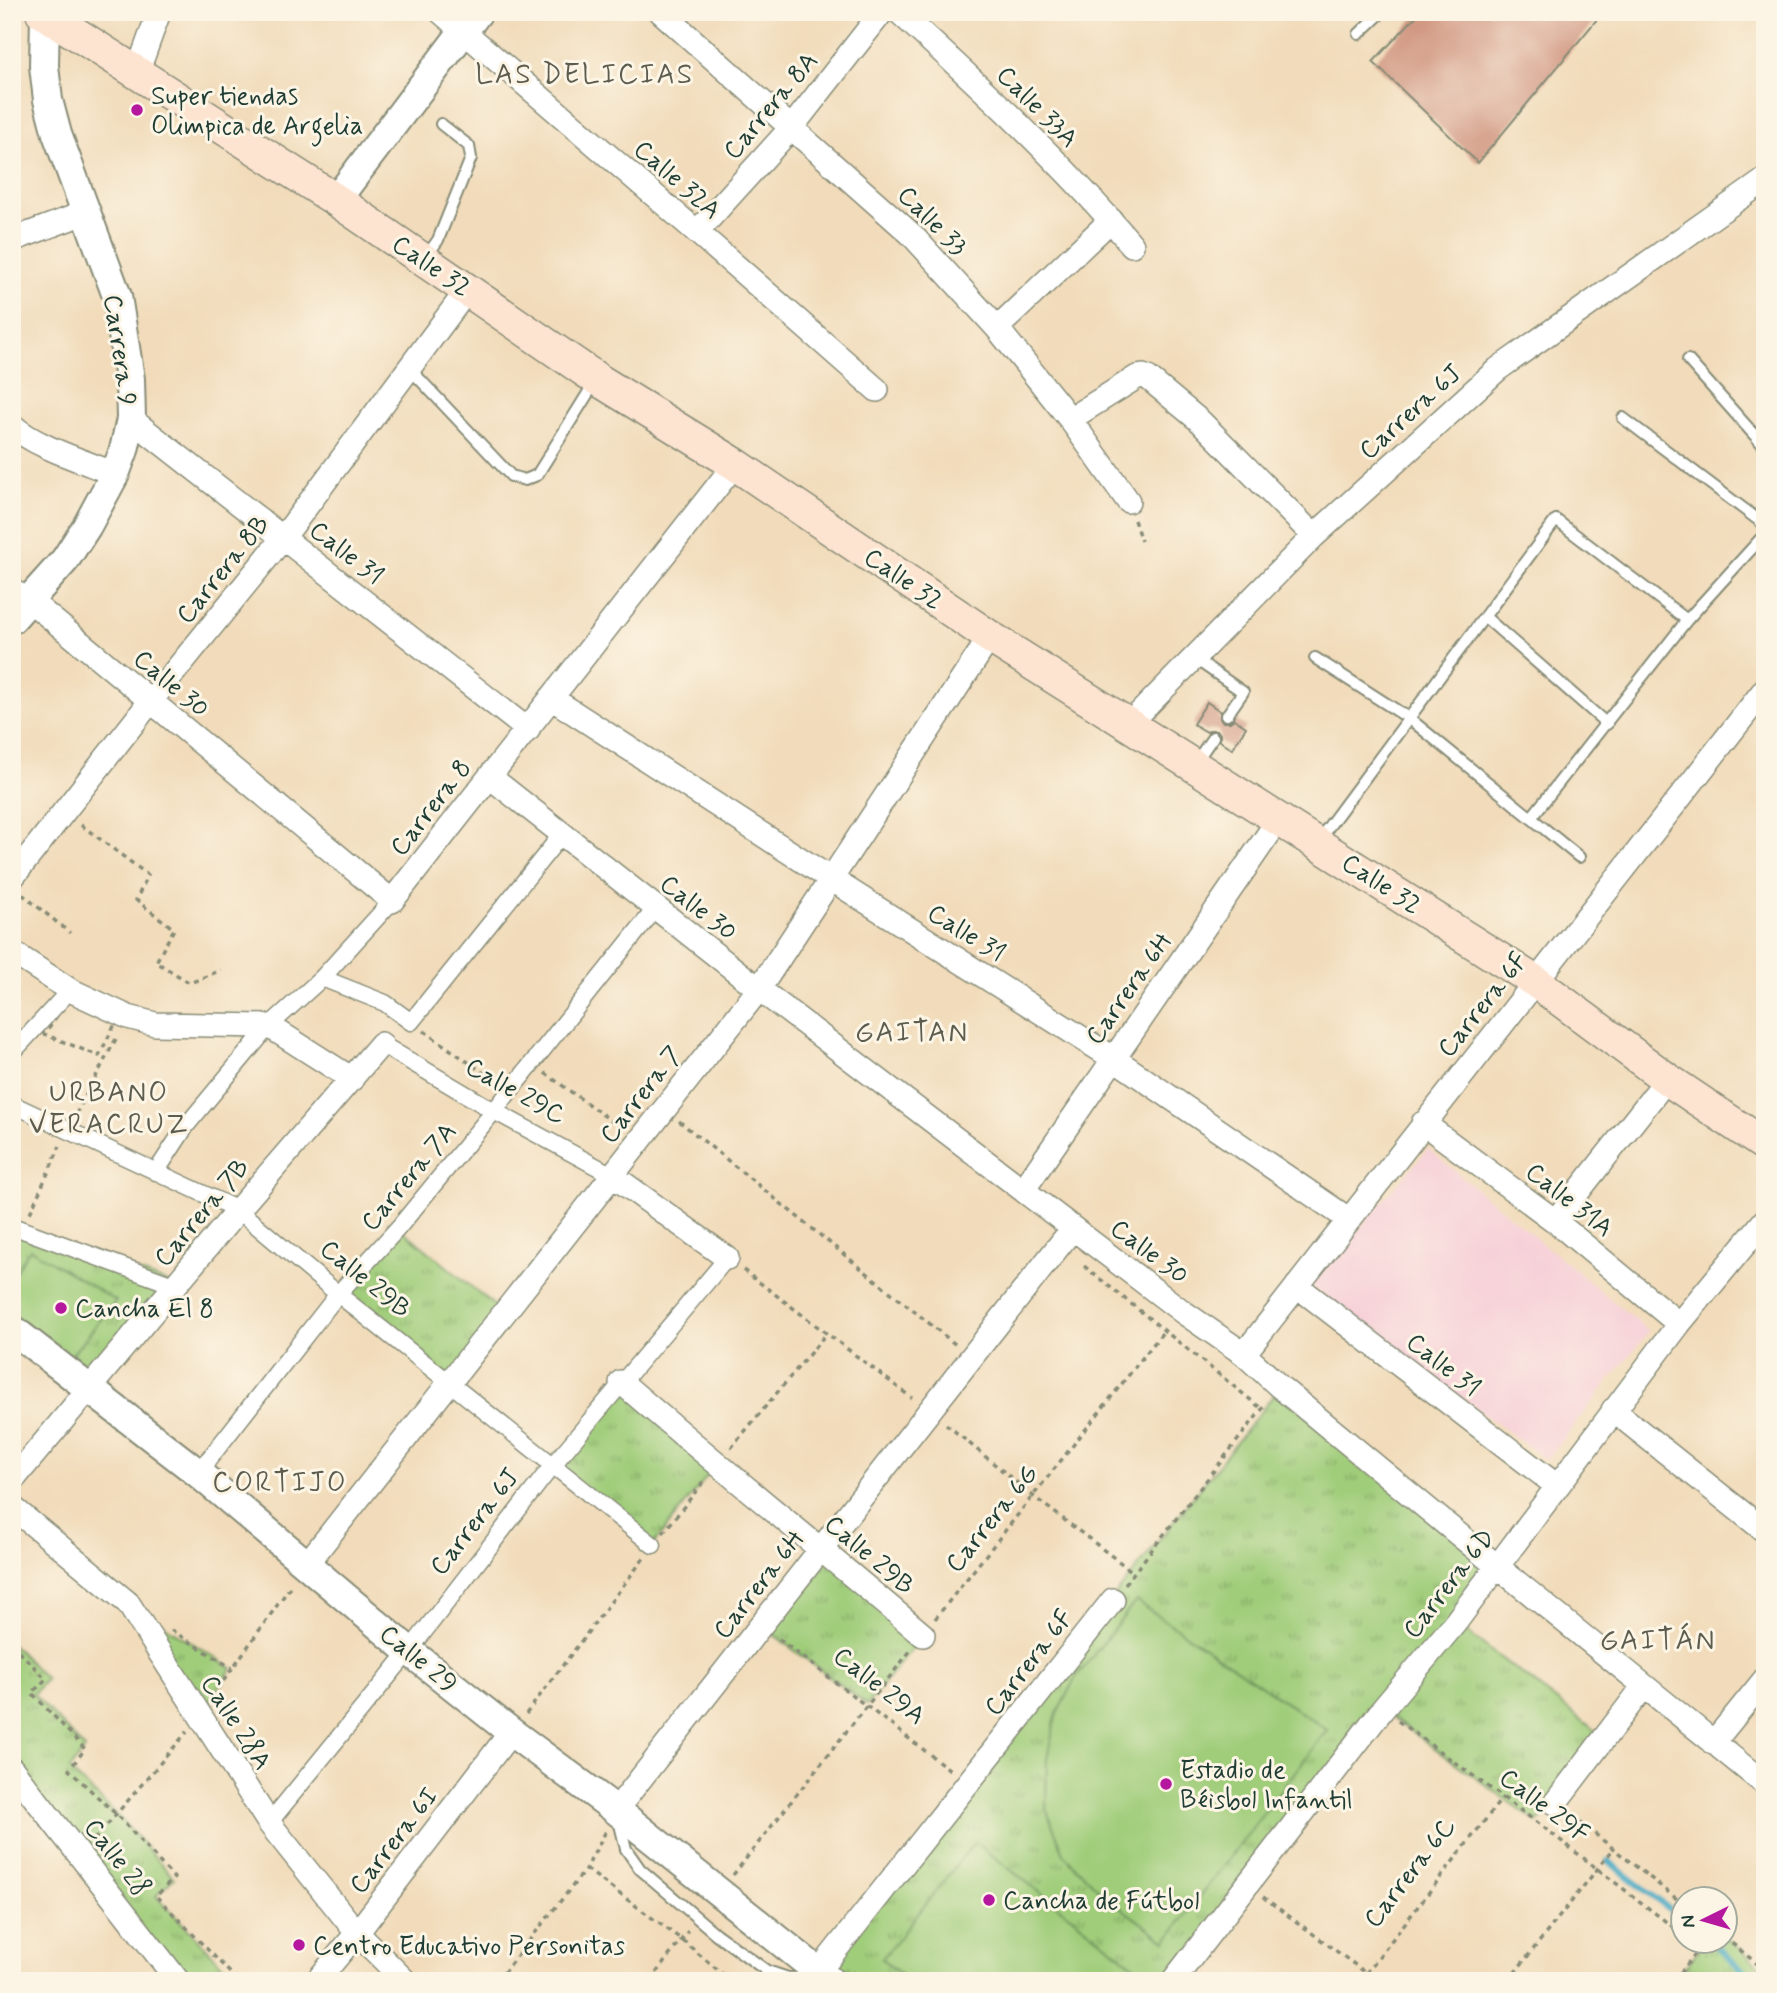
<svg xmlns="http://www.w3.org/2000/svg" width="1777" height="1993" font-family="Mynerve,sans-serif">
<defs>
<pattern id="park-tufts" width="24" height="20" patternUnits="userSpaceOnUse" patternTransform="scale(1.75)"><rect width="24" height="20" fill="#a0cd7a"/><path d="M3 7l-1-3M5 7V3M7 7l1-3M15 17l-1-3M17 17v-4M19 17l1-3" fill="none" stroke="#82a865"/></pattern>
</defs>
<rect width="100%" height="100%" fill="#fcf5e5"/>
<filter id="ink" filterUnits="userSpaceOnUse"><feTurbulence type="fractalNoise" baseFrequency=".0143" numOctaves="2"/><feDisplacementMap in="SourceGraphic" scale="14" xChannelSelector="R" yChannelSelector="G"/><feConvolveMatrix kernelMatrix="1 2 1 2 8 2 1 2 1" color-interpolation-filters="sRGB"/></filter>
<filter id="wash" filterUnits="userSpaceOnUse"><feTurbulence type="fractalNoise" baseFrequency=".00686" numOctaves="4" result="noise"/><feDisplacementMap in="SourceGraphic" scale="28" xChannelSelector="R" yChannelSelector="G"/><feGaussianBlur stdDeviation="1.57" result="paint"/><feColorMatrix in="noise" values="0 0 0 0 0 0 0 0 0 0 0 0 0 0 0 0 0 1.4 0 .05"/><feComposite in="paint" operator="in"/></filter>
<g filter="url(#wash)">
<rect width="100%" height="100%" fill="#f1dbba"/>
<!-- built -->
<path fill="#f6cfd8" d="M 1428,1149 L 1649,1331 L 1546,1460 L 1310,1285 Z"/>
<!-- park -->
<path fill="url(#park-tufts)" stroke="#608557" stroke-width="2" d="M 12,1225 L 176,1286 L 91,1389 L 12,1327 Z
M 399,1227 L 503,1313 L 450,1382 L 339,1294 Z
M 621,1382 L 716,1465 L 653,1545 L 552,1466 Z
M 1280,1387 L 1498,1567 L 1455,1623 L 1605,1738 L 1538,1823 L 1382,1710 L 1173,1981 L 831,1981 L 819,1971 Z
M 821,1549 L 923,1635 L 867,1705 L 761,1625 Z
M 128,1603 L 232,1668 L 199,1717 Z
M 12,1644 L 46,1679 L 33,1694 L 85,1749 L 69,1770 L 117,1815 L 174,1878 L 156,1896 L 238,1981 L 178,1981 L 12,1769 Z
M 1725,1937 L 1765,1970 L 1765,1981 L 1687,1981 L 1679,1975 L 1706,1941 L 1724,1940 Z"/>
<!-- garden -->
<path fill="#a0cd7a" stroke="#608557" stroke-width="2" d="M 30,1249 L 116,1301 L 70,1357 L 12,1314 L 12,1277 Z
M 1136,1601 L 1327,1730 L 1166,1941 L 1109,1899 L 1065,1856 L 1046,1809 L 1047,1759 L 1056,1716 L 1074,1680 Z
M 975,1842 L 1145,1974 L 1139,1981 L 909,1981 L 882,1959 Z"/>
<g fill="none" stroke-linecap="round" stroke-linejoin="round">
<!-- stream -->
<path stroke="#43a8c3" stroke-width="6" d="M 1608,1861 L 1682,1919
M 1716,1946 L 1755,1981"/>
</g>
<g id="blocks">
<!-- building -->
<path fill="#d19882" d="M 1420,12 L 1603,12 L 1478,163 L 1373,62 Z
M 1207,702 L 1220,711 L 1220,718 L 1223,722 L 1230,722 L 1234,719 L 1246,727 L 1232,749 L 1220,741 L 1220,734 L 1217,730 L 1210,730 L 1207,732 L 1193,724 Z"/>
</g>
</g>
<g filter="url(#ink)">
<use href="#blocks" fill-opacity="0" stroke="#888c77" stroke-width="2"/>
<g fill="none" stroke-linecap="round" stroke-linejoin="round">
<!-- service casing -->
<g stroke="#888c77" stroke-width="14">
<path id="service" d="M 1359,34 L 1382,12
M 426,257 L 438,240 L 471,158 L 469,146 L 441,124
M 1688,360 L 1765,447
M 410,369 L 511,476 L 525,480 L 537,475 L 595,382
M 1623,418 L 1765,525
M 1485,617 L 1607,724
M 1194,658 L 1243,692 L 1227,715
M 1315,658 L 1410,719 L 1579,857
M 1195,763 L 1213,737
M 1531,818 L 1687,620 L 1765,534
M 1318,841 L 1556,520 L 1687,620
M 619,1820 L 626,1849 L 640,1869 L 716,1934 L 767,1971 L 788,1978 L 803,1978 L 815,1973"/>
</g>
<!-- pedestrian casing -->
<g stroke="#888c77" stroke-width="19">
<path id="pedestrian" d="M 322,978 L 385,1003 L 411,1022 L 562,834
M 381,1044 L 494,1111 L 612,1175
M 12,1053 L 70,990
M 12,1104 L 238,1210 L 338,1294 L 653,1545
M 156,1172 L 186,1126 L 269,1026 L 322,978 L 392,901
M 12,1226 L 176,1286
M 198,1473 L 338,1294 L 399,1227 L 494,1111 L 655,909
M 269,1823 L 409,1651 L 552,1466 L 727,1258"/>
</g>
<!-- minor casing -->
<g stroke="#888c77" stroke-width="26">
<path id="minor" d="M 441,12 L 697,232 L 877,390
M 661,12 L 911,234 L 997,328 L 1070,419 L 1128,501
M 899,12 C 980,86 1061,161 1132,245
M 137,73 L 159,12
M 697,232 L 792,127 L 882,12
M 12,240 L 87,212
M 997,328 L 1111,220
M 131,419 L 528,730
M 1070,419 L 1137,377 L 1143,376 L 1148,378 L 1201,422 L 1314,536
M 12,425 C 33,446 86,462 115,474
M 12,591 L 29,600 L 392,901 L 735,464
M 551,698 L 831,879 L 1113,1058 L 1348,1219
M 1128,725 L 1314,536 L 1498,369 L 1765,180
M 490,777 L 759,989 L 1183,1312 L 1244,1354 L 1280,1387 L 1498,1567 L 1765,1784
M 12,878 L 150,702 L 283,538 L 468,289
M 12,952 L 70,990 L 128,1017 L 155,1024 L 269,1026 L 352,1079
M 1423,1123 L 1555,1221 L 1679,1324
M 612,1175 L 727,1258
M 1024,1189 L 1279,819
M 1555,1221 L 1667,1079
M 1297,1286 L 1557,1486
M 1244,1354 L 1765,689
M 621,1382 C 720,1468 823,1550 923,1635
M 1613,1410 L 1765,1531
M 12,1481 L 238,1210 L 381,1044
M 12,1507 L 128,1603 L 269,1823 L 357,1933 L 405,1981
M 306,1565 L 759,989 L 990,637
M 1713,1743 L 1765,1679
M 12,1769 L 178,1981
M 1555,1803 L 1644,1686
M 616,1810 L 1073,1228
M 819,1971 L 1113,1600
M 317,1981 L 357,1933 L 511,1732
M 1173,1981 L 1382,1710 L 1455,1623 L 1679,1324 L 1765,1220"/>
</g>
<!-- tertiary casing -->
<g stroke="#888c77" stroke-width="32">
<path id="tertiary" d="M 336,200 L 478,12
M 12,619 L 65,560 L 87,526 L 115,474 L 124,450 L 131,419 L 130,379 L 117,296 L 57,134 L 48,100 L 44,66 L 45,14
M 12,1329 L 198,1473 L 409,1651 L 511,1732 L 616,1810 L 830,1981"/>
</g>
<!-- secondary casing -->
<g stroke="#888c77" stroke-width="35">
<path id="secondary" d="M 42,12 L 336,200 L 597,379 L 735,464 L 990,637 L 1536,982 L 1667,1079 L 1765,1145"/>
</g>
<!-- path -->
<path stroke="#888c77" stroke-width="3.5" stroke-dasharray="5 5" stroke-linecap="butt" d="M 1134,520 L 1141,541
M 81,825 L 148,875 L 136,900 L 174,929 L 156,962 L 190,983 L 221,970
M 22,894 L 70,933
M 72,995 L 118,1018 L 99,1056 L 44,1034 Z
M 424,1031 L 495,1081
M 545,1073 L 624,1130
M 76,1114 L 118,1035
M 679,1121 L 956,1345
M 30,1213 L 60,1146
M 1084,1266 L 1262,1409
M 743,1270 L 912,1398
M 946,1424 L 1033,1496 L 1134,1573
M 731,1448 L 826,1334
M 663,1533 L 704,1481
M 1125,1584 L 1267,1403
M 935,1619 L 1163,1332
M 171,1630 L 232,1668
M 779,1639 L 950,1770
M 12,1644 L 46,1679 L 32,1693 L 85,1749 L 69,1770 L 117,1815 L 174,1878 L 156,1896 L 238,1981
M 212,1697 L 293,1583
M 526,1714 L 644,1558
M 1398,1721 L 1538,1823 L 1682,1934
M 1571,1815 L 1682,1903
M 94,1840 L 187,1732
M 586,1869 L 682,1940 L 731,1981
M 733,1875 L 911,1650
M 1263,1897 L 1377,1981
M 1724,1937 L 1765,1970
M 1691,1940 L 1700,1948
M 1679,1975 L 1687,1981
M 497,1981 L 586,1869 L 606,1831
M 650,1981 L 688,1931
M 1360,1981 L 1503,1797
M 1508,1981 L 1614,1848
M 1674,1981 L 1706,1940"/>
<!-- service -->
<use href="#service" stroke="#fff" stroke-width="10"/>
<!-- pedestrian -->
<use href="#pedestrian" stroke="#fff" stroke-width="16"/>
<!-- minor -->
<use href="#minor" stroke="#fff" stroke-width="23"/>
<!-- tertiary -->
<use href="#tertiary" stroke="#fff" stroke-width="28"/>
<!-- secondary -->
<use href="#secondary" stroke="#fde4d1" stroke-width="32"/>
</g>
</g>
<!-- markers -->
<g fill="#b5179e" stroke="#fcf5e5" stroke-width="2.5">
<circle cx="137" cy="110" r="7"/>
<circle cx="61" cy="1308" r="7"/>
<circle cx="1166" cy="1784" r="7"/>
<circle cx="989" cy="1900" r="7"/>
<circle cx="299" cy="1945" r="7"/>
</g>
<g text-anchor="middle" stroke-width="6" stroke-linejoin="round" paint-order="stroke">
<!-- poi labels -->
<g font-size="26" fill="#1f3d34" stroke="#fcf5e5" text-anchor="start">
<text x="151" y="104">Super tiendas<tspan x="151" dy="30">Olimpica de Argelia</tspan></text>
<text x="75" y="1317">Cancha El 8</text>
<text x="1180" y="1778">Estadio de<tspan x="1180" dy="30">Béisbol Infantil</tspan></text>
<text x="1003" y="1909">Cancha de Fútbol</text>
<text x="313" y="1954">Centro Educativo Personitas</text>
</g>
<!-- street labels -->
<g font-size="26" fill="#1f3d34" stroke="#fcf5e5">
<text transform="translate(770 105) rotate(-50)" y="9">Carrera 8A</text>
<text transform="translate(1038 106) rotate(45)" y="9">Calle 33A</text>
<text transform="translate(678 179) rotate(41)" y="9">Calle 32A</text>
<text transform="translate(933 220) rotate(45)" y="9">Calle 33</text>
<text transform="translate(432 265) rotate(34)" y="9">Calle 32</text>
<text transform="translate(121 350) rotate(82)" y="9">Carrera 9</text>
<text transform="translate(1410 411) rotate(-42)" y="9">Carrera 6J</text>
<text transform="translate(347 552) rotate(38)" y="9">Calle 31</text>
<text transform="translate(222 569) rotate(-51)" y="9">Carrera 8B</text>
<text transform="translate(904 578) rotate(34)" y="9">Calle 32</text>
<text transform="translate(172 683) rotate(40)" y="9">Calle 30</text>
<text transform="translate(430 807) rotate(-52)" y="9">Carrera 8</text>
<text transform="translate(1382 883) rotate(33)" y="9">Calle 32</text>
<text transform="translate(699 907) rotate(38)" y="9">Calle 30</text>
<text transform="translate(967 932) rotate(32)" y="9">Calle 31</text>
<text transform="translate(1128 988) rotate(-55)" y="9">Carrera 6H</text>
<text transform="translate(1482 1004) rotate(-51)" y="9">Carrera 6F</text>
<text transform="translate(516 1090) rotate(29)" y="9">Calle 29C</text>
<text transform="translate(640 1094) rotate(-52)" y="9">Carrera 7</text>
<text transform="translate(408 1176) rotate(-50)" y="9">Carrera 7A</text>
<text transform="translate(1570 1199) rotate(38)" y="9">Calle 31A</text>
<text transform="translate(201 1212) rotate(-50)" y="9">Carrera 7B</text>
<text transform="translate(1150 1251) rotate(37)" y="9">Calle 30</text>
<text transform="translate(366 1278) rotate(39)" y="9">Calle 29B</text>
<text transform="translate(1444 1364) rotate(38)" y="9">Calle 31</text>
<text transform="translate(991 1518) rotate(-51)" y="9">Carrera 6G</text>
<text transform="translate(474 1521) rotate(-52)" y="9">Carrera 6J</text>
<text transform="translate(870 1554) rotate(40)" y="9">Calle 29B</text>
<text transform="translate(1448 1583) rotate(-52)" y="9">Carrera 6D</text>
<text transform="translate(758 1584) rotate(-52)" y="9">Carrera 6H</text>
<text transform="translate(419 1658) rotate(39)" y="9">Calle 29</text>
<text transform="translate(1028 1662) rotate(-52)" y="9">Carrera 6F</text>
<text transform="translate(880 1685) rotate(38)" y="9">Calle 29A</text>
<text transform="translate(237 1722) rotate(57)" y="9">Calle 28A</text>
<text transform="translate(1545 1805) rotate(37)" y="9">Calle 29F</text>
<text transform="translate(393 1840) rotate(-52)" y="9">Carrera 6I</text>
<text transform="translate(118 1857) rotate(52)" y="9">Calle 28</text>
<text transform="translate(1409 1872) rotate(-52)" y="9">Carrera 6C</text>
</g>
<!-- neighbourhood labels -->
<g font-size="28" letter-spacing="2" fill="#5d5d4f" stroke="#fcf5e5">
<text x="585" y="83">LAS DELICIAS</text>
<text x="912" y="1041">GAITAN</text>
<text x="109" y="1101">URBANO<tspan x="109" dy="32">VERACRUZ</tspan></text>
<text x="280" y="1491">CORTIJO</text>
<text x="1658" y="1649">GAITÁN</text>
</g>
</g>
<!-- margin -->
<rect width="1777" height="1993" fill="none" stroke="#fcf5e5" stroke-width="42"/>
<!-- north arrow -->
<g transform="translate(1704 1920) rotate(265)"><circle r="33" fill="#fcf5e5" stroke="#a4ab9e" stroke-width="2"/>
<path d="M0-5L12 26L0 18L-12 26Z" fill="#b5179e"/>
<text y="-10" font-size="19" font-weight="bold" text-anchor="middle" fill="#1f3d34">N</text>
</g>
</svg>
